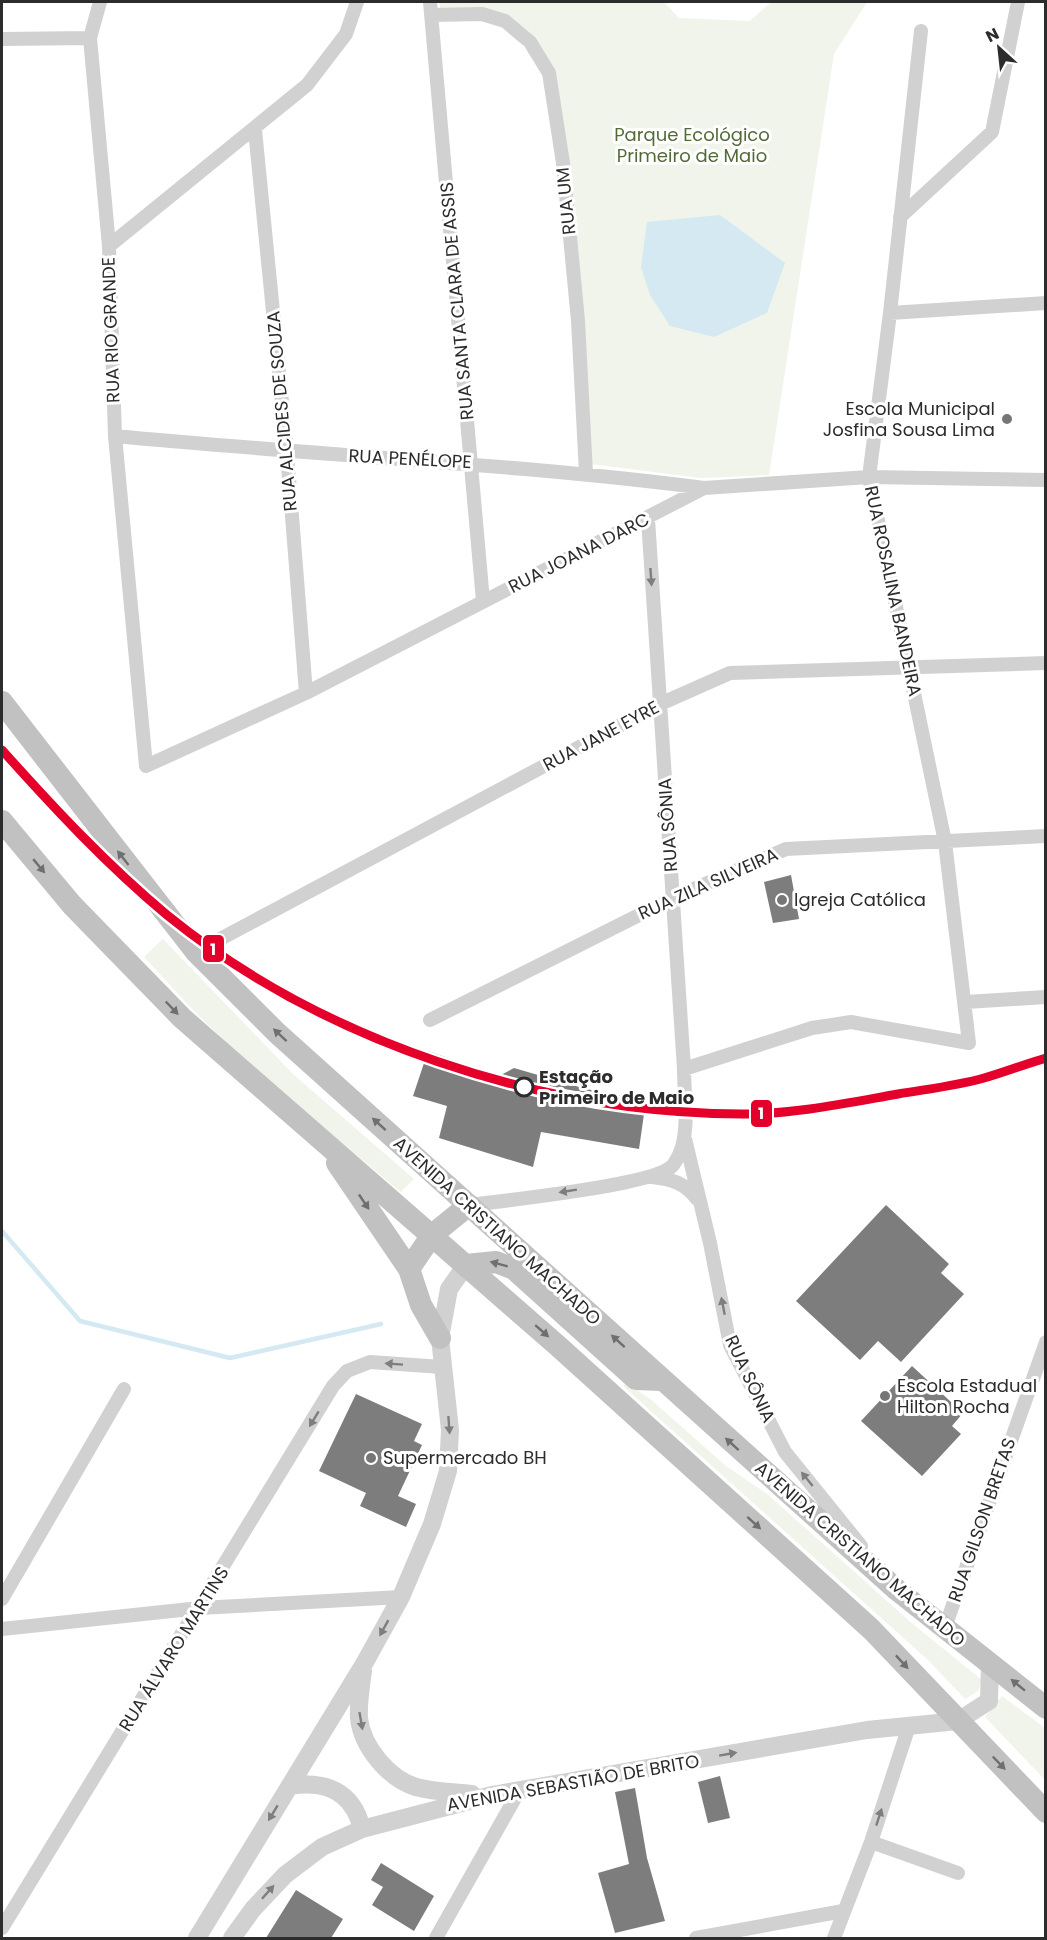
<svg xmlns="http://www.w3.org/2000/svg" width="1047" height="1940" font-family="Poppins,sans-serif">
<rect width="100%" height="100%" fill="#fff"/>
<!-- green -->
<path fill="#f0f4ea" d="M 440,2 L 664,2 L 679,18 L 750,21 L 771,2 L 867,2 L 834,54 L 769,475 L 701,478 L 590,464 L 557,94 L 548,58 L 519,25 L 440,11 Z
M 163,939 L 294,1075 L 414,1179 L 401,1192 L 265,1079 L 197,1014 L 144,957 Z
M 626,1383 L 649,1398 L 726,1466 L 767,1494 L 914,1625 L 982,1680 L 978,1691 L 965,1699 L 928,1660 L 623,1386 Z
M 1002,1696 L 1045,1728 L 1045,1780 L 985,1717 Z"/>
<!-- water -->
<path fill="#d4e9f2" d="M 720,215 L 785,263 L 767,313 L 714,337 L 670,326 L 650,295 L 641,267 L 647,222 Z"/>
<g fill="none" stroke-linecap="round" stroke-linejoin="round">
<!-- stream -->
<path stroke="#d4e9f2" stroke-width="4.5" d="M 2,1231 L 80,1321 L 230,1358 L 381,1324"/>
</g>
<!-- building -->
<path fill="#7d7d7d" d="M 791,875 L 799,919 L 773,923 L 764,882 Z
M 428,1051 L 499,1076 L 514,1068 L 586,1089 L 646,1100 L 639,1149 L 541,1132 L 533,1167 L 439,1138 L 447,1106 L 413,1096 Z
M 886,1205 L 949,1264 L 941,1273 L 964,1294 L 901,1362 L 878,1341 L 860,1360 L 796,1301 Z
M 912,1366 L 963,1413 L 952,1426 L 961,1434 L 922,1476 L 861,1421 Z
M 356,1394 L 422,1424 L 414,1441 L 422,1445 L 398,1496 L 416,1504 L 406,1527 L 360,1506 L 366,1493 L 319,1471 Z
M 720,1776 L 730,1818 L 708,1823 L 698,1782 Z
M 635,1788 L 647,1858 L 665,1921 L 615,1933 L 598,1873 L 629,1864 L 615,1792 Z
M 381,1863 L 434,1896 L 414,1931 L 372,1905 L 383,1887 L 371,1880 Z
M 296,1890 L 343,1919 L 331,1938 L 266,1938 Z"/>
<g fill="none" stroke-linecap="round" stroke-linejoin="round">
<!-- minor -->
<path stroke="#d1d1d1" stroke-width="14" d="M 100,2 L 90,38 L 109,246
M 357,2 L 346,34 L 307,85 L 109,246 L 115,436 L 146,766 L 306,693 L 704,488 L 869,477 L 1046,480
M 430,2 L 483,601
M 432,15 L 482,14 L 505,21 L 530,42 L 549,73 L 563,163 L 578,321 L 586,473
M 2,39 L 90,38
M 255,130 L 287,453 L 306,693
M 900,217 L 992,132 L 1018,2
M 890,313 L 1046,303
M 115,436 C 312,455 509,463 704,488
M 196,952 L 660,704 L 730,673 L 1046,663
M 966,1002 L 1046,997
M 430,1020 L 673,898 L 786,849 L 1046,836
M 684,1069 L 812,1028 L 851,1022 L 969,1043 L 945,842 L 869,477 L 890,313 L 921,31
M 685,1139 L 710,1243 L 730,1345 L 785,1452 L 861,1546
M 652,1177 C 672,1179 685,1183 697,1199
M 469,1205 C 503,1201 651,1185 671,1167 C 674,1165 677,1159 679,1155 C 690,1132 684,1094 684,1069 L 648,519
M 2,1599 L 124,1389
M 2,1629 L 200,1608 L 401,1597
M 944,1630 L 1046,1342
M 871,1842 L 958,1873
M 2,1928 L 333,1386 L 347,1371 L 370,1362 L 442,1367
M 436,1938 L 519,1791
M 696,1938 L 843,1911
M 834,1938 L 871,1842 L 909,1726"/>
<!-- tertiary -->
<path stroke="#d1d1d1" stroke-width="18" d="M 363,1671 C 361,1687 358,1703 359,1718 C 362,1747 389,1779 416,1787 C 434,1792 454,1792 472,1794
M 290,1786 C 325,1780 353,1791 362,1829
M 197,1938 L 364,1664 L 401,1597 L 432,1524 L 448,1471 L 450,1430 L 440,1338 L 449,1289 L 466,1265
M 232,1938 L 253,1909 L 285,1875 L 322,1847 L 362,1829 L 492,1795 L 867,1730 L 958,1721 L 989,1701 L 990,1663"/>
<!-- trunk -->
<path stroke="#c1c1c1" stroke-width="22" d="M 2,702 L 196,952 L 277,1033 L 897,1590 L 1046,1708
M 2,821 L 72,905 L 182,1018 L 558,1346 L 871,1629 L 1046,1812
M 337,1163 L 409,1269 L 421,1305 L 440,1338
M 466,1265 L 496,1262 L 514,1269 L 636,1379 L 661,1380
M 409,1269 L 432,1235 L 469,1205"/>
<!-- metro-1 casing -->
<g stroke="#fff" stroke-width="14">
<path id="metro-1" d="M 2,750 C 54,808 107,865 167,915 C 322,1041 543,1114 742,1114 C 795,1114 847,1103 898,1094 C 927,1089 956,1086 984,1078 C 1005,1072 1025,1064 1046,1058"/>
</g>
<!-- metro-1 -->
<use href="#metro-1" stroke="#e4002b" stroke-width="9"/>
</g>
<!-- one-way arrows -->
<defs><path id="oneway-solid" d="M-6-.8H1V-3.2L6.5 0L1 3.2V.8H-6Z" transform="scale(1.5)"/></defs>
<g fill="#7e7e7e">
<use href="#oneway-solid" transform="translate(651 577) rotate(86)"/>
<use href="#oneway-solid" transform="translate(568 1191) rotate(171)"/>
<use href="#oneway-solid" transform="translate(723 1306) rotate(-101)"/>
<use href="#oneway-solid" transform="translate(394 1364) rotate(-176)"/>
<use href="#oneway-solid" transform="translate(314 1419) rotate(121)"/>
<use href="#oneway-solid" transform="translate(449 1425) rotate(86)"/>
<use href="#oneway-solid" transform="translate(807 1479) rotate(-129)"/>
<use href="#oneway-solid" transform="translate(384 1628) rotate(119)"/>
<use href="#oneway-solid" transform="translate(361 1721) rotate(80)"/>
<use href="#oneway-solid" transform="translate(728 1754) rotate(-10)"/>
<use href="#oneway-solid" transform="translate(273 1813) rotate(121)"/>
<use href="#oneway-solid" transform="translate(879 1817) rotate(-72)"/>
<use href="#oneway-solid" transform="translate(268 1892) rotate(-48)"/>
</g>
<g fill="#6f6f6f">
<use href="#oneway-solid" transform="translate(123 858) rotate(-128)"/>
<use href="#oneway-solid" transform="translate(39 866) rotate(50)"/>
<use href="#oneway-solid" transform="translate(172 1008) rotate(46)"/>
<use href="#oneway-solid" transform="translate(280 1035) rotate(-137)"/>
<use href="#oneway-solid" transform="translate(379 1124) rotate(-138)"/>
<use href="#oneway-solid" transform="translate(364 1202) rotate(56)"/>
<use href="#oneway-solid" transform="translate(499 1264) rotate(-165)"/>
<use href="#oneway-solid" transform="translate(542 1331) rotate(41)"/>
<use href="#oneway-solid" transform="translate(618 1341) rotate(-138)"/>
<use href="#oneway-solid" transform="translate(732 1444) rotate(-138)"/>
<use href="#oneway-solid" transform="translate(754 1523) rotate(42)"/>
<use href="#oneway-solid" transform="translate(902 1662) rotate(47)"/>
<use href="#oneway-solid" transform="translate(1018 1685) rotate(-141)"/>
<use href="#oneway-solid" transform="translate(999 1763) rotate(46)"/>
</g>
<!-- markers -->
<g fill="#767676" stroke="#fff" stroke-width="2">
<circle cx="1007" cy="419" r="6"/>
<circle cx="782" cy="900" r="6"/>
<circle cx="885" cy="1396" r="6"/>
<circle cx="371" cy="1458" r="6"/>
</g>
<circle fill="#fff" stroke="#2c2c2c" stroke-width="3" cx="524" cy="1087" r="9"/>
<g text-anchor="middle" stroke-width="6" stroke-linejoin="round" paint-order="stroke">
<!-- park labels -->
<g font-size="18" fill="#526a36" stroke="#fff">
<text x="692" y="141">Parque Ecológico<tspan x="692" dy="21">Primeiro de Maio</tspan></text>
</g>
<!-- street labels -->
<g font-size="18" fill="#2c2c2c" stroke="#fff">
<text transform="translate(566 201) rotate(-96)" y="6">RUA UM</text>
<text transform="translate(457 301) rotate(-95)" y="6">RUA SANTA CLARA DE ASSIS</text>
<text transform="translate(111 330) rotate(-92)" y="6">RUA RIO GRANDE</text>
<text transform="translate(282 411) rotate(-95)" y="6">RUA ALCIDES DE SOUZA</text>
<text transform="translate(410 459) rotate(3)" y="6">RUA PENÉLOPE</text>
<text transform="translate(579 553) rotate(-27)" y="6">RUA JOANA DARC</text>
<text transform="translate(893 591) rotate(78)" y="6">RUA ROSALINA BANDEIRA</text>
<text transform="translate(601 736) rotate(-28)" y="6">RUA JANE EYRE</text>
<text transform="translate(668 825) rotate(-94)" y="6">RUA SÔNIA</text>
<text transform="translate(708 884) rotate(-24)" y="6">RUA ZILA SILVEIRA</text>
<text transform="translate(497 1231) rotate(42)" y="6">AVENIDA CRISTIANO MACHADO</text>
<text transform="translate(750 1379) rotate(65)" y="6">RUA SÔNIA</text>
<text transform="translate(982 1520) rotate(-71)" y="6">RUA GILSON BRETAS</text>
<text transform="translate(860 1554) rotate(41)" y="6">AVENIDA CRISTIANO MACHADO</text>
<text transform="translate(174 1649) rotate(-58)" y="6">RUA ÁLVARO MARTINS</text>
<text transform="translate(573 1783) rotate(-10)" y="6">AVENIDA SEBASTIÃO DE BRITO</text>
</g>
<!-- poi labels -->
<g font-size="18" fill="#2c2c2c" stroke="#fff" text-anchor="start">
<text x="995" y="415" text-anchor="end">Escola Municipal<tspan x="995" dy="21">Josfina Sousa Lima</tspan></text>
<text x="794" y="906">Igreja Católica</text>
<text x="897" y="1392">Escola Estadual<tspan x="897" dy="21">Hilton Rocha</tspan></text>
<text x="383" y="1464">Supermercado BH</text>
</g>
<!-- stop labels -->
<g font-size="18" font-weight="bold" fill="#2c2c2c" stroke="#fff" text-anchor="start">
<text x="539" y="1083">Estação<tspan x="539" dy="21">Primeiro de Maio</tspan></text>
</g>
</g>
<g stroke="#fff" stroke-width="2">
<rect x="202" y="934" width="23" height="29" rx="6" fill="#e4002b"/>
<rect x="750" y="1099" width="23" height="29" rx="6" fill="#e4002b"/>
</g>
<g font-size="16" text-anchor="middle" font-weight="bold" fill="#fff">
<text x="213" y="955">1</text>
<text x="761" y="1119">1</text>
</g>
<!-- border -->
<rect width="1047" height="1940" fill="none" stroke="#2c2c2c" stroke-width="6"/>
<!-- north arrow -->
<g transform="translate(999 48) rotate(333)" stroke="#ffffff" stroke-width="4.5" paint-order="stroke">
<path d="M0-4.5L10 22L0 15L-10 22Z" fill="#2c2c2c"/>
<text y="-9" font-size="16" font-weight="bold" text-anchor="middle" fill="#2c2c2c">N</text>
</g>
</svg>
